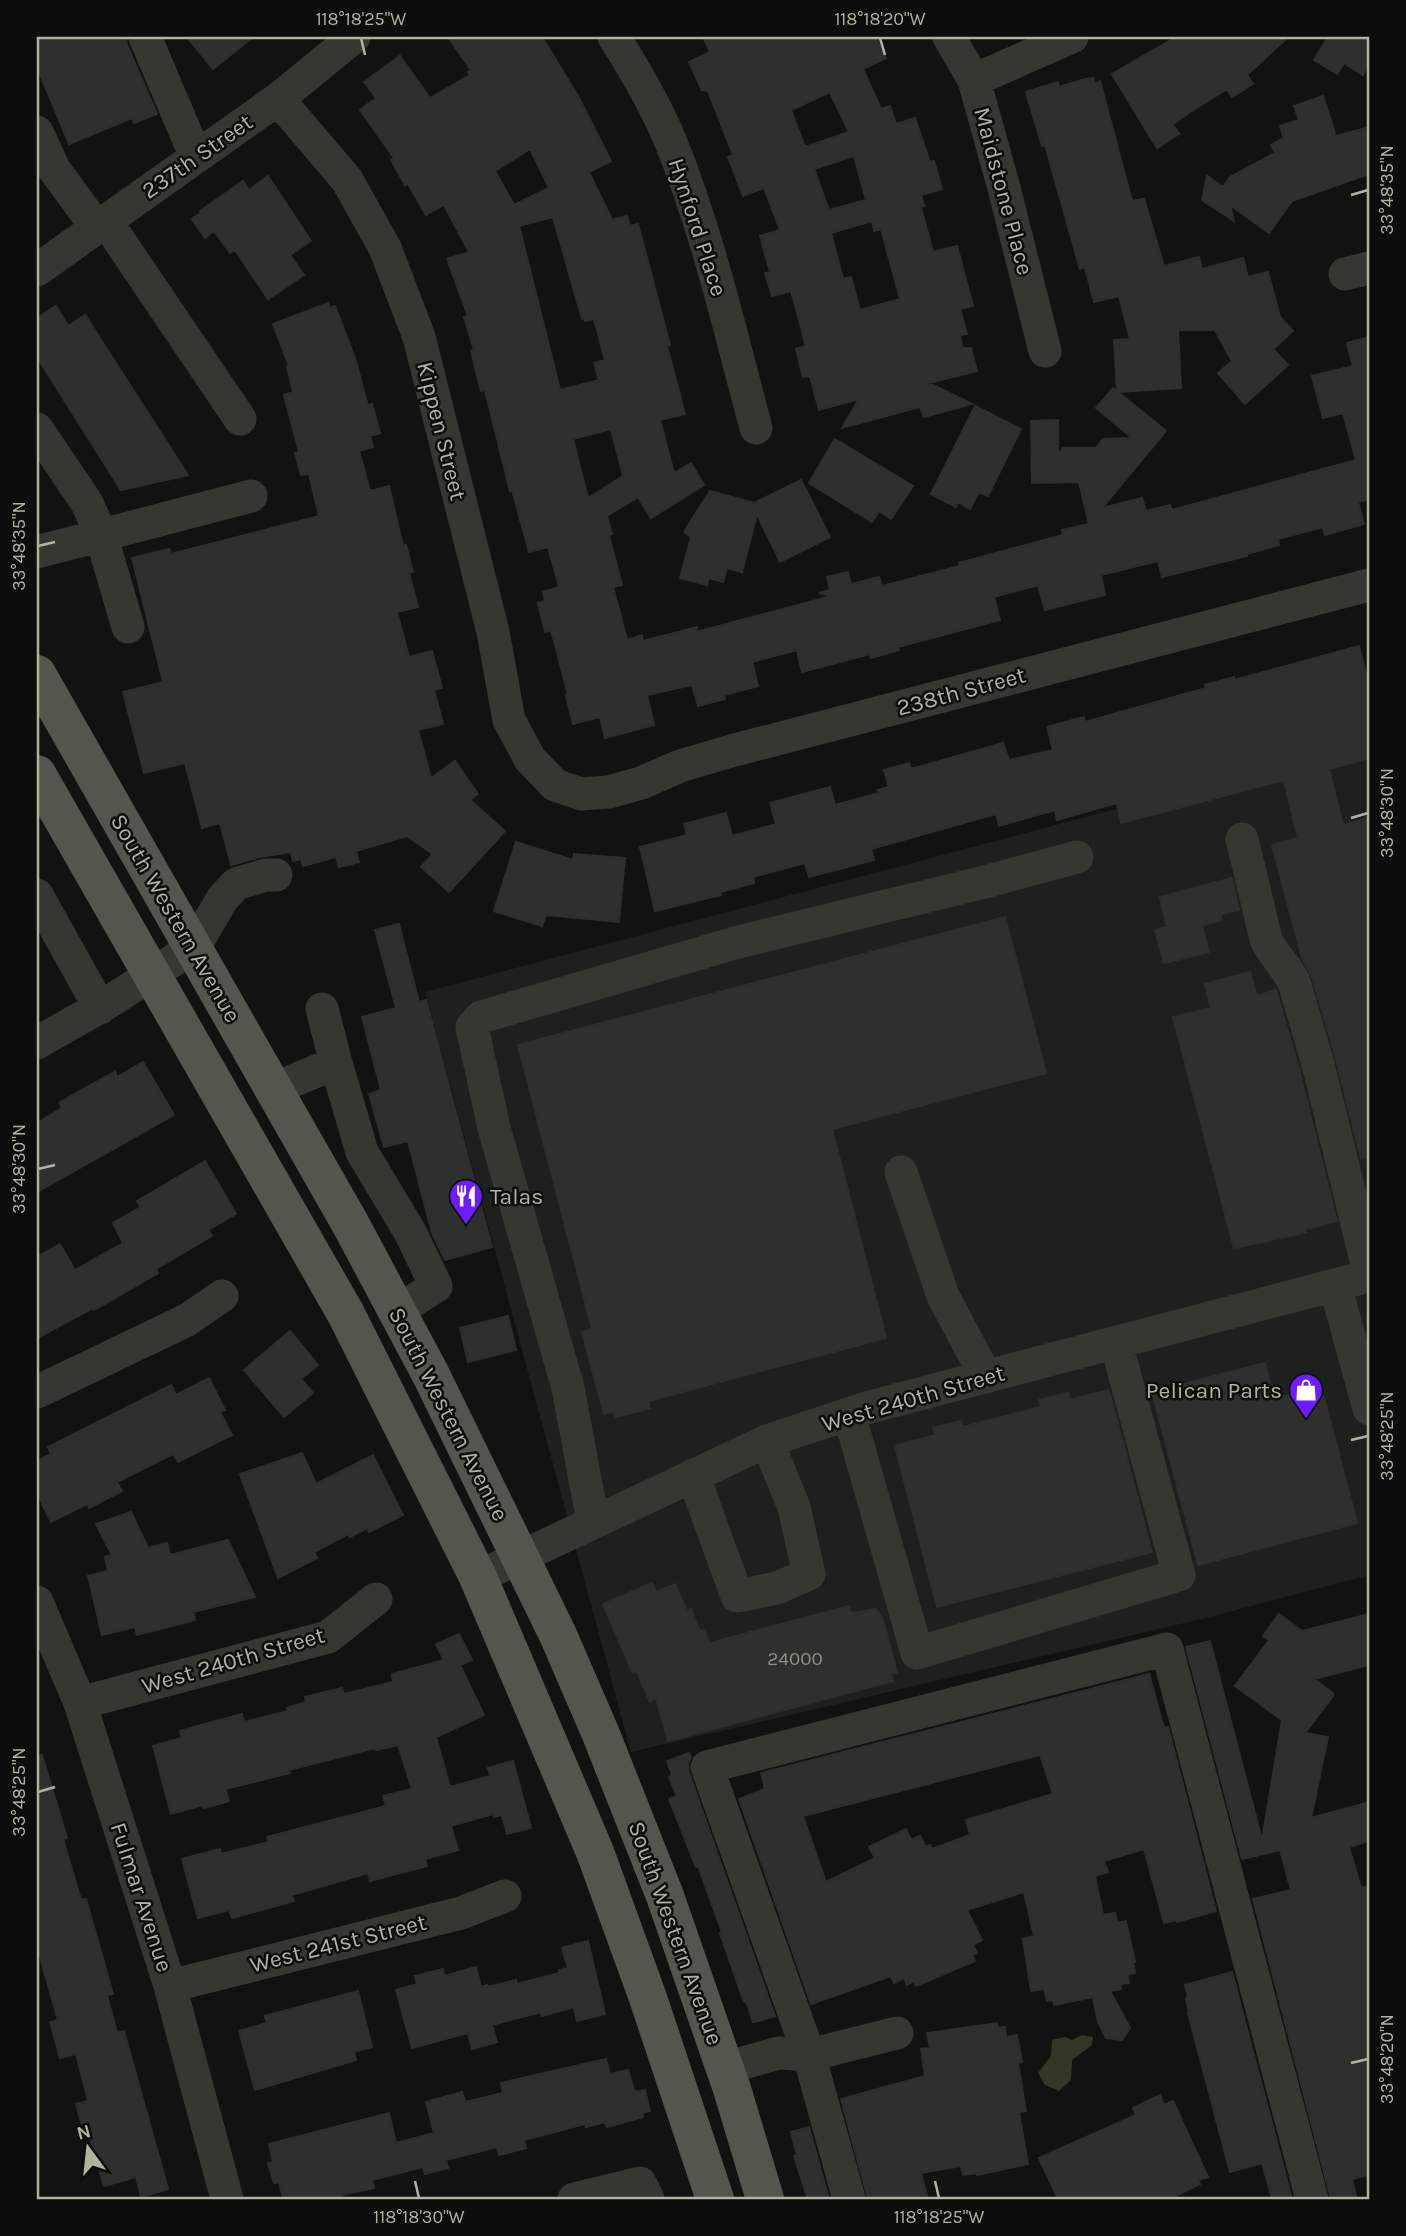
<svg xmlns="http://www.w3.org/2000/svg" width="1406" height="2236" font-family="Karla,sans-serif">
<rect width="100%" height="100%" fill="#111311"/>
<!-- built -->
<path fill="#1e201d" d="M 1369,742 L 1369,1575 L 1206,1618 L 631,1752 L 425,992 Z"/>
<!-- water -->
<path fill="#353726" d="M 1082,2035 L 1093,2037 L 1092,2045 L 1072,2060 L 1071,2080 L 1059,2091 L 1045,2085 L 1038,2073 L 1051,2056 L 1052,2040 L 1065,2037 L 1072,2040 Z"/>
<!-- building -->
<path fill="#2d302c" stroke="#2c2f2b" stroke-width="2" fill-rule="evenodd" d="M 37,37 L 126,37 L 127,45 L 157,114 L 134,123 L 132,118 L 69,144 L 37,67 Z
M 187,37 L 253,37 L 213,69 Z
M 448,37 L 542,37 L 578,96 L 611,161 L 589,172 L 612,220 L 627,216 L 630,226 L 638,224 L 670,345 L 667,346 L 685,414 L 660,420 L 674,473 L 691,463 L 704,485 L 651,518 L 638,497 L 607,516 L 612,534 L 609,535 L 622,585 L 613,587 L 627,640 L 642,635 L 643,641 L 697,627 L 696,632 L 832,596 L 819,593 L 830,590 L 827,577 L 848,572 L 851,584 L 879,577 L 882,586 L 960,566 L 959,563 L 1063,535 L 1062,530 L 1089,524 L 1079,482 L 1032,483 L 1031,421 L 1058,420 L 1058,455 L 1063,448 L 1096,448 L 1103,439 L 1132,438 L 1096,408 L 1113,388 L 1117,391 L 1114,340 L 1130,339 L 1119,296 L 1094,302 L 1085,267 L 1080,269 L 1045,145 L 1042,146 L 1026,92 L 1058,82 L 1059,87 L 1085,79 L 1093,78 L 1095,84 L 1100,81 L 1132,201 L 1144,199 L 1164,266 L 1199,257 L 1202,269 L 1243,258 L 1248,277 L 1268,272 L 1280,317 L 1293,331 L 1273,349 L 1288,365 L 1245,404 L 1218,373 L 1232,361 L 1215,330 L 1180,330 L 1178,327 L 1181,388 L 1118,392 L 1166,431 L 1102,508 L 1142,498 L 1146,511 L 1170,505 L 1172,510 L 1356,460 L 1343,413 L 1323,418 L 1312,376 L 1353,366 L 1347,343 L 1369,337 L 1369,499 L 1358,502 L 1364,524 L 1325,535 L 1323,527 L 1278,539 L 1279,545 L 1247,554 L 1247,556 L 1162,577 L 1158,561 L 1101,575 L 1105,595 L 1045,610 L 1038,585 L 994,597 L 1000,620 L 898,647 L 899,650 L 871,658 L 870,654 L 802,672 L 797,650 L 752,662 L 758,686 L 724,695 L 725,699 L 698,706 L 692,685 L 647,695 L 654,725 L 605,738 L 600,717 L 573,724 L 566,695 L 568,694 L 551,630 L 545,632 L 538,603 L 545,601 L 543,592 L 559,587 L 548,547 L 529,552 L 512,490 L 510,491 L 485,390 L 481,391 L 471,351 L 474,350 L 464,317 L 468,316 L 447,259 L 469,252 L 444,205 L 426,215 L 408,184 L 405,185 L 391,160 L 394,158 L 360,110 L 376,98 L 364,82 L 400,56 L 430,98 L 470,75 L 468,72 L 471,70 ZM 530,149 L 549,188 L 514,205 L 495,171 ZM 553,217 L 582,319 L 585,318 L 585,321 L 594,319 L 605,360 L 594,363 L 599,380 L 560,390 L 519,226 ZM 611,429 L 623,476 L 588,498 L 573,439 Z
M 703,37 L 876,37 L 886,58 L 863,69 L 881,109 L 890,106 L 896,124 L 915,118 L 930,162 L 934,161 L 942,189 L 921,195 L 924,206 L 921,207 L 933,252 L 957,246 L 973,306 L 960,309 L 967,334 L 960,335 L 962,348 L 971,348 L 977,371 L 929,383 L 972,404 L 924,417 L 920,407 L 842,428 L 859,399 L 819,410 L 810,376 L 803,377 L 796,349 L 806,346 L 791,291 L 772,296 L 765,273 L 770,272 L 760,236 L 780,230 L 764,188 L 743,196 L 728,157 L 733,155 L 708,91 L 702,90 L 689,62 L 710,52 ZM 830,92 L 849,132 L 805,147 L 791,110 ZM 854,156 L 866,200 L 829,210 L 814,169 ZM 872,221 L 874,231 L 881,229 L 900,299 L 860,310 L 851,277 L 843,279 L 831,233 Z
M 1176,37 L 1288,37 L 1247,75 L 1253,84 L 1232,97 L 1227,89 L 1192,111 L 1173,124 L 1179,134 L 1157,148 L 1112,74 Z
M 1328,37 L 1369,37 L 1369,64 L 1363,75 L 1344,63 L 1337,74 L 1314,60 Z
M 1323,96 L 1336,136 L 1369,127 L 1369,174 L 1292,201 L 1269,233 L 1230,205 L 1234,221 L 1202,200 L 1207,176 L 1223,187 L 1230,177 L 1275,153 L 1271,145 L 1284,138 L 1280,126 L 1299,120 L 1294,106 Z
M 268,176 L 311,241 L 290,255 L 304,275 L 268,299 L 235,250 L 230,253 L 214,231 L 205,238 L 192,219 L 201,213 L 200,211 L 243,181 L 249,190 Z
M 328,303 L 330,308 L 335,306 L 355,358 L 368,406 L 372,404 L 380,433 L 370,436 L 373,447 L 359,451 L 370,491 L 389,486 L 403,546 L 406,545 L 413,572 L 409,573 L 418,607 L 397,612 L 409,657 L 432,651 L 442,688 L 434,690 L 443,724 L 418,730 L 431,778 L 455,761 L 478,794 L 470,800 L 505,831 L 449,892 L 421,867 L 433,854 L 407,836 L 356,851 L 359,862 L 339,867 L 336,857 L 303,866 L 301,859 L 293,861 L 291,852 L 260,857 L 231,865 L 220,823 L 202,828 L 185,763 L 144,773 L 123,692 L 163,682 L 132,558 L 169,549 L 171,554 L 319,516 L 309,474 L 301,475 L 295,453 L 299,452 L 284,395 L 293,392 L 287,367 L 289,366 L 273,324 Z
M 56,306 L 68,326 L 85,315 L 188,475 L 121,490 L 37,357 L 37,318 Z
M 975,406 L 1021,429 L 988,496 L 979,492 L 970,509 L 958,502 L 956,507 L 931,494 Z
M 835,439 L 913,486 L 891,519 L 879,511 L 872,522 L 809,483 Z
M 801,480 L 830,537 L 780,562 L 757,514 L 742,572 L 727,568 L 723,582 L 709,578 L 707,585 L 680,578 L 691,537 L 684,532 L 710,491 L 754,503 Z
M 1359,646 L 1369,685 L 1369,758 L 1329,769 L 1343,825 L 1369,818 L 1369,1157 L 1361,1159 L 1336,1059 L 1312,977 L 1302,958 L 1272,845 L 1298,838 L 1284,780 L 1121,823 L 1117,803 L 1057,820 L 1055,810 L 999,826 L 996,814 L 871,849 L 874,860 L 809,877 L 805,863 L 753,877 L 754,883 L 720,892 L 721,895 L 655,911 L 640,847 L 687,835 L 684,824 L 726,813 L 732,836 L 776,824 L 770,803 L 830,787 L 835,805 L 879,793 L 878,790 L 889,787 L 884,770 L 909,763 L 911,769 L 1003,743 L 1009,760 L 1053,750 L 1047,727 L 1084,717 L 1085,722 L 1206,688 L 1205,685 L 1234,677 L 1234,680 Z
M 516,842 L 573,860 L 574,854 L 625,858 L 619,922 L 546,915 L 542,926 L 494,911 Z
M 1232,878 L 1239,910 L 1221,914 L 1222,920 L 1202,925 L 1209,952 L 1164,963 L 1155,930 L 1167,927 L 1160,897 Z
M 1005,917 L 1046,1073 L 832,1129 L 886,1338 L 648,1401 L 650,1408 L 616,1417 L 614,1411 L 604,1414 L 582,1332 L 592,1329 L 518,1045 Z
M 399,924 L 419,1002 L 426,1000 L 492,1247 L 445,1260 L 432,1233 L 408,1141 L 384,1147 L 369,1094 L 381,1090 L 362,1017 L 396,1008 L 375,930 Z
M 1250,972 L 1257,996 L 1276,990 L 1299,1069 L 1337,1221 L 1306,1229 L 1306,1232 L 1290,1236 L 1234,1248 L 1173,1017 L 1211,1008 L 1205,984 Z
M 143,1062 L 174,1115 L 37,1192 L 37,1123 L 62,1108 L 59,1103 L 83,1089 L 115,1072 L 117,1077 Z
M 205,1161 L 236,1214 L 208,1230 L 212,1236 L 156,1269 L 158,1273 L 94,1310 L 93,1308 L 37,1338 L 37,1257 L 60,1244 L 75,1270 L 123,1243 L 113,1223 L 141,1207 L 137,1201 Z
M 508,1316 L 516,1350 L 468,1362 L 460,1328 Z
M 290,1331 L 318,1365 L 301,1379 L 313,1393 L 284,1417 L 244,1370 Z
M 1265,1363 L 1274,1399 L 1306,1390 L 1309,1400 L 1324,1397 L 1357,1523 L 1198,1565 L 1152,1392 Z
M 209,1378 L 225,1410 L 220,1412 L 232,1435 L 178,1462 L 173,1454 L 117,1482 L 122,1491 L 89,1508 L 87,1504 L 51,1522 L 37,1493 L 37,1461 L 51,1454 L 48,1447 L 171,1385 L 176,1395 Z
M 1109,1390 L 1152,1552 L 937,1607 L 895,1446 L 935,1435 L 933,1428 L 961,1421 L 963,1427 L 1041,1407 L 1039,1400 L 1068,1393 L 1070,1400 Z
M 302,1453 L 316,1484 L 373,1455 L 403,1515 L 369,1532 L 367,1528 L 350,1537 L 348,1534 L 314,1552 L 317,1558 L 278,1578 L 240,1474 Z
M 131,1512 L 148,1548 L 167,1543 L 170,1555 L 228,1540 L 255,1597 L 193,1612 L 195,1620 L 160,1629 L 137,1635 L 135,1627 L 102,1635 L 88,1576 L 108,1571 L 105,1557 L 112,1555 L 96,1524 Z
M 652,1583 L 656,1592 L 675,1584 L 687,1611 L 691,1609 L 700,1632 L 704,1630 L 710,1643 L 849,1606 L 851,1613 L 876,1609 L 883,1620 L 897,1672 L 891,1674 L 893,1681 L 668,1741 L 656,1698 L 650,1702 L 637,1671 L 633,1672 L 631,1669 L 603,1604 Z
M 1279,1614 L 1302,1631 L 1369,1614 L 1369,1665 L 1314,1679 L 1333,1693 L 1333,1696 L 1305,1733 L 1328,1737 L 1311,1818 L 1366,1803 L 1369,1816 L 1369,1841 L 1349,1847 L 1361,1888 L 1369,1886 L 1369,2175 L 1352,2179 L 1357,2199 L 1331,2199 L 1253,1899 L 1291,1890 L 1280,1850 L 1242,1859 L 1186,1647 L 1210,1641 L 1262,1840 L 1282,1720 L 1235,1686 L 1269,1640 L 1263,1636 Z
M 459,1634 L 472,1660 L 460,1665 L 484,1715 L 436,1737 L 450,1787 L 490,1776 L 488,1768 L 513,1761 L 531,1828 L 507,1834 L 502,1815 L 494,1817 L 493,1814 L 451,1826 L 458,1850 L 425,1859 L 427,1866 L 370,1881 L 368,1873 L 292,1895 L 294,1901 L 232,1918 L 229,1910 L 198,1918 L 182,1859 L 220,1849 L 221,1854 L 269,1842 L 267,1837 L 386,1806 L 383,1796 L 412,1789 L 398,1745 L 376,1750 L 375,1748 L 289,1770 L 290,1773 L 225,1789 L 229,1801 L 204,1808 L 203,1805 L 171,1814 L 153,1746 L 182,1738 L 180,1731 L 216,1721 L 242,1714 L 244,1722 L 288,1711 L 287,1708 L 306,1702 L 305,1697 L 342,1688 L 344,1694 L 393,1682 L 392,1674 L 444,1660 L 436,1644 Z
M 1149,1674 L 1164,1728 L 1168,1727 L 1216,1911 L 1177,1922 L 1177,1920 L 1164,1923 L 1144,1849 L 1104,1861 L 1108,1872 L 1095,1876 L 1103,1915 L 1115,1913 L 1117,1923 L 1126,1921 L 1135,1962 L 1133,1962 L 1135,1973 L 1127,1975 L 1129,1983 L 1120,1984 L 1121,1989 L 1110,1991 L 1130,2028 L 1122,2040 L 1106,2038 L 1098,2022 L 1093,1997 L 1054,2005 L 1053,2000 L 1047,2001 L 1044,1989 L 1031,1991 L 1023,1939 L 1034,1936 L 1024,1892 L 967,1910 L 982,1940 L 973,1945 L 977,1953 L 972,1955 L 975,1961 L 916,1986 L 914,1981 L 907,1985 L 904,1978 L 894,1983 L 891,1976 L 811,2004 L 739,1799 L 765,1789 L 761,1773 ZM 1040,1755 L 1053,1794 L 966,1820 L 970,1835 L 932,1849 L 930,1845 L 926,1847 L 920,1836 L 911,1840 L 906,1829 L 869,1847 L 875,1858 L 826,1882 L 803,1816 Z
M 689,1753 L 691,1757 L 688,1764 L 689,1773 L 775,2016 L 759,2021 L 753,2022 L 746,2001 L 744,2002 L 720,1933 L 722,1932 L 698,1866 L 696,1867 L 669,1799 L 677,1796 L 669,1777 L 672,1775 L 667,1761 Z
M 42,1755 L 67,1838 L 63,1839 L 81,1900 L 86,1899 L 113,1994 L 107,1995 L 117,2033 L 124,2031 L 168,2189 L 141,2197 L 136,2177 L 104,2186 L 90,2138 L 86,2140 L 76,2104 L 88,2101 L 76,2054 L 60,2058 L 50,2022 L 58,2020 L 37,1946 L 37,1756 Z
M 588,1941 L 605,2014 L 577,2021 L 574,2007 L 542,2016 L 541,2012 L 492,2025 L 497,2042 L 472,2049 L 468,2033 L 412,2048 L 396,1990 L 417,1984 L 415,1976 L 443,1969 L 444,1976 L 476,1967 L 481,1987 L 487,1985 L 488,1987 L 516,1980 L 517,1984 L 559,1973 L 559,1970 L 568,1968 L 562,1948 Z
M 1232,1972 L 1292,2199 L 1272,2199 L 1262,2163 L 1230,2172 L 1188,2013 L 1189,2012 L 1186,1998 L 1188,1997 L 1185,1985 Z
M 358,1991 L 372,2047 L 354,2052 L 356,2060 L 255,2090 L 239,2031 L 267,2023 L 265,2016 Z
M 997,2023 L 998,2028 L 1005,2027 L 1006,2037 L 1017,2035 L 1022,2062 L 1018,2063 L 1026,2111 L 1019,2112 L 1028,2164 L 977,2175 L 977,2173 L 963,2175 L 961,2166 L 921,2173 L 928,2199 L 868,2199 L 841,2099 L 925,2076 L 921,2049 L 930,2048 L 927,2033 Z
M 606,2059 L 610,2074 L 628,2070 L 634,2090 L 636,2092 L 645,2090 L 650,2111 L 642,2113 L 643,2117 L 607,2127 L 605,2122 L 586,2127 L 585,2124 L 524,2140 L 526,2148 L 499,2155 L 497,2147 L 446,2160 L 448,2168 L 425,2174 L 423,2167 L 372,2180 L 374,2188 L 342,2195 L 343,2199 L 283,2199 L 279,2182 L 274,2183 L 268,2163 L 273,2162 L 269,2144 L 389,2113 L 396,2143 L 434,2133 L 426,2102 L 462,2092 L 465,2102 L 503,2093 L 501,2083 Z
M 1160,2095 L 1164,2105 L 1173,2101 L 1208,2177 L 1198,2180 L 1200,2184 L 1169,2199 L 1058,2199 L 1039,2158 L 1136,2115 L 1133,2108 Z
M 809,2127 L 829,2199 L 808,2199 L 794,2156 L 797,2155 L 791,2132 Z"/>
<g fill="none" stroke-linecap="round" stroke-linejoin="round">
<!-- minor -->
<path stroke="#343831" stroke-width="33" d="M 145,37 L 196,157
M 614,37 C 635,70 655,104 670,140 C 708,233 730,331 756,428
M 949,37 L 974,80 L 1004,188 L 1045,351
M 974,80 L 1072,37
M 278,99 L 347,180 L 385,248 L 419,337 L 493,632 L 509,720 L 530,759 L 555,785 L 581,794 L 609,792 L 641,783 L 680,766 L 731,751 L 1369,585
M 37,132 L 54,169 L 97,228
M 106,221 L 240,419
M 37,270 L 278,99 L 354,37
M 1345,274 L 1369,268
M 37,429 L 87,503 L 101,535 L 128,627
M 37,552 L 251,496
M 1242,839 L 1266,939 C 1273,955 1286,966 1294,982 L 1318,1064 L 1369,1272
M 37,895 L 100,1008
M 322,1009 L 336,1063
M 37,1043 L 109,1002 L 194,947 L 223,898 L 236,884 L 266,875 L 276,875
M 273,1089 L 336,1063 L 362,1152 L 410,1232 L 436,1286 L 398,1311
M 901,1172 L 943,1296 L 986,1377
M 1335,1285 L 1369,1409
M 37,1392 L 187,1320 L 222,1296
M 849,1414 L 917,1653 L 1179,1575 L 1116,1343
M 693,1475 L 737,1596 L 777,1588 L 809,1574 L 794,1507 L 767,1441
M 593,1522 L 568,1388 L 494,1128 L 472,1027 L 481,1017 L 742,941 L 981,883 L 1077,857
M 478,1577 L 767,1441 L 870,1407 L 1369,1276
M 37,1602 L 80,1703 L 170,1986 L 227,2199
M 80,1703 L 328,1637 L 376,1599
M 170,1986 L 461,1913 L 505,1896
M 725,2068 L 779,2053 L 809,2055 L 897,2033
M 574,2199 L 640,2183 L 648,2199
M 849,2199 L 809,2055 L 707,1767 L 1167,1649 L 1312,2199"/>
<!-- major -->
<path stroke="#52574d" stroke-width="38" d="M 37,674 L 351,1225 L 431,1375 L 558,1635 L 600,1732 L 665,1896 L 732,2089 L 765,2199
M 37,774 L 346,1314 L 478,1577 L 595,1852 L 648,1998 L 715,2199"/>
</g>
<!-- ticks -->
<path fill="none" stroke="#adb5a1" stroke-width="2.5" d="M 361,38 L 365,55M 880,38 L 885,55M 1351,195 L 1368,190M 38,546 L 55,542M 1351,818 L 1368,813M 38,1169 L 55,1165M 1351,1440 L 1368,1436M 38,1792 L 55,1787M 1351,2063 L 1368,2059M 415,2181 L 419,2198M 935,2181 L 939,2198"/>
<!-- icons -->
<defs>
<g id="restaurant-pin" transform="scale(1.75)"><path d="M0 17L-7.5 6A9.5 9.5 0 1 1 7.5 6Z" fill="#6d1cff" stroke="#0c0e0c"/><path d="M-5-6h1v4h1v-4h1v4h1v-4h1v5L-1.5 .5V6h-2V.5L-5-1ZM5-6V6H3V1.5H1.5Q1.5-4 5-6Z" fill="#fff"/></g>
<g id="shop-pin" transform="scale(1.75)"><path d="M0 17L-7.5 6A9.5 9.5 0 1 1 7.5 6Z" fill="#6d1cff" stroke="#0c0e0c"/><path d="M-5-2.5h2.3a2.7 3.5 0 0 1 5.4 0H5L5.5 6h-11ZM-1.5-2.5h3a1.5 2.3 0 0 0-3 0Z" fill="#fff"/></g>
</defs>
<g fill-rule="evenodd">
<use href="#restaurant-pin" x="466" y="1196"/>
<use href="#shop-pin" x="1306" y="1390"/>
</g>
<g text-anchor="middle" stroke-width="5" stroke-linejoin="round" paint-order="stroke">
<!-- number labels -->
<g font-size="19" fill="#8d9484">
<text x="795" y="1665">24000</text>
</g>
<!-- street labels -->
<g font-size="23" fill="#adb5a1" stroke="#0c0e0c">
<text transform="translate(197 156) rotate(-35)" y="8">237th Street</text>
<text transform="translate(1004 191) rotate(75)" y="8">Maidstone Place</text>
<text transform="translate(698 227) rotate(72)" y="8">Hynford Place</text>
<text transform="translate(442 431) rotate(76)" y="8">Kippen Street</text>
<text transform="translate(961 691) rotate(-15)" y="8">238th Street</text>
<text transform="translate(176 918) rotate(60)" y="8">South Western Avenue</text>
<text transform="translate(913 1398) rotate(-16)" y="8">West 240th Street</text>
<text transform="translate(449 1414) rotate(63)" y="8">South Western Avenue</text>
<text transform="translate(233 1660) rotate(-16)" y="8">West 240th Street</text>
<text transform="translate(142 1897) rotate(72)" y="8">Fulmar Avenue</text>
<text transform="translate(676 1933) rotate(70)" y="8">South Western Avenue</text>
<text transform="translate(338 1943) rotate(-14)" y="8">West 241st Street</text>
</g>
<!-- poi labels -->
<g font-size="23" fill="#adb5a1" stroke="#0c0e0c" text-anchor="start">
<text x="490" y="1204">Talas</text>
<text x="1282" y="1398" text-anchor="end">Pelican Parts</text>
</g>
</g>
<!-- border -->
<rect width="1406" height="2236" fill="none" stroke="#0c0e0c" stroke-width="77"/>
<!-- north arrow -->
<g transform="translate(88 2148) rotate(345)" stroke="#0c0e0c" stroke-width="5" paint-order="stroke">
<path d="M0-5L12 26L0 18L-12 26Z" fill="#adb5a1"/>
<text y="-10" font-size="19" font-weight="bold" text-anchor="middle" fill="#adb5a1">N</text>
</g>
<rect x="38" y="38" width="1330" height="2160" fill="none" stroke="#adb5a1" stroke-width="2.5"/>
<g font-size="18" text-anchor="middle" fill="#adb5a1">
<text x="361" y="25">118°18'25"W</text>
<text x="880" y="25">118°18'20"W</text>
<text transform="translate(1387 190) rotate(-90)" y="6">33°48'35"N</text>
<text transform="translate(19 546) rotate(-90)" y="6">33°48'35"N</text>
<text transform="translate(1387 813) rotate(-90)" y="6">33°48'30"N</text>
<text transform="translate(19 1169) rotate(-90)" y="6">33°48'30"N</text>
<text transform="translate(1387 1436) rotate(-90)" y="6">33°48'25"N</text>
<text transform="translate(19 1792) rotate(-90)" y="6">33°48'25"N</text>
<text transform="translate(1387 2059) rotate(-90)" y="6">33°48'20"N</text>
<text x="419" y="2223">118°18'30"W</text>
<text x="939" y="2223">118°18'25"W</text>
</g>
</svg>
